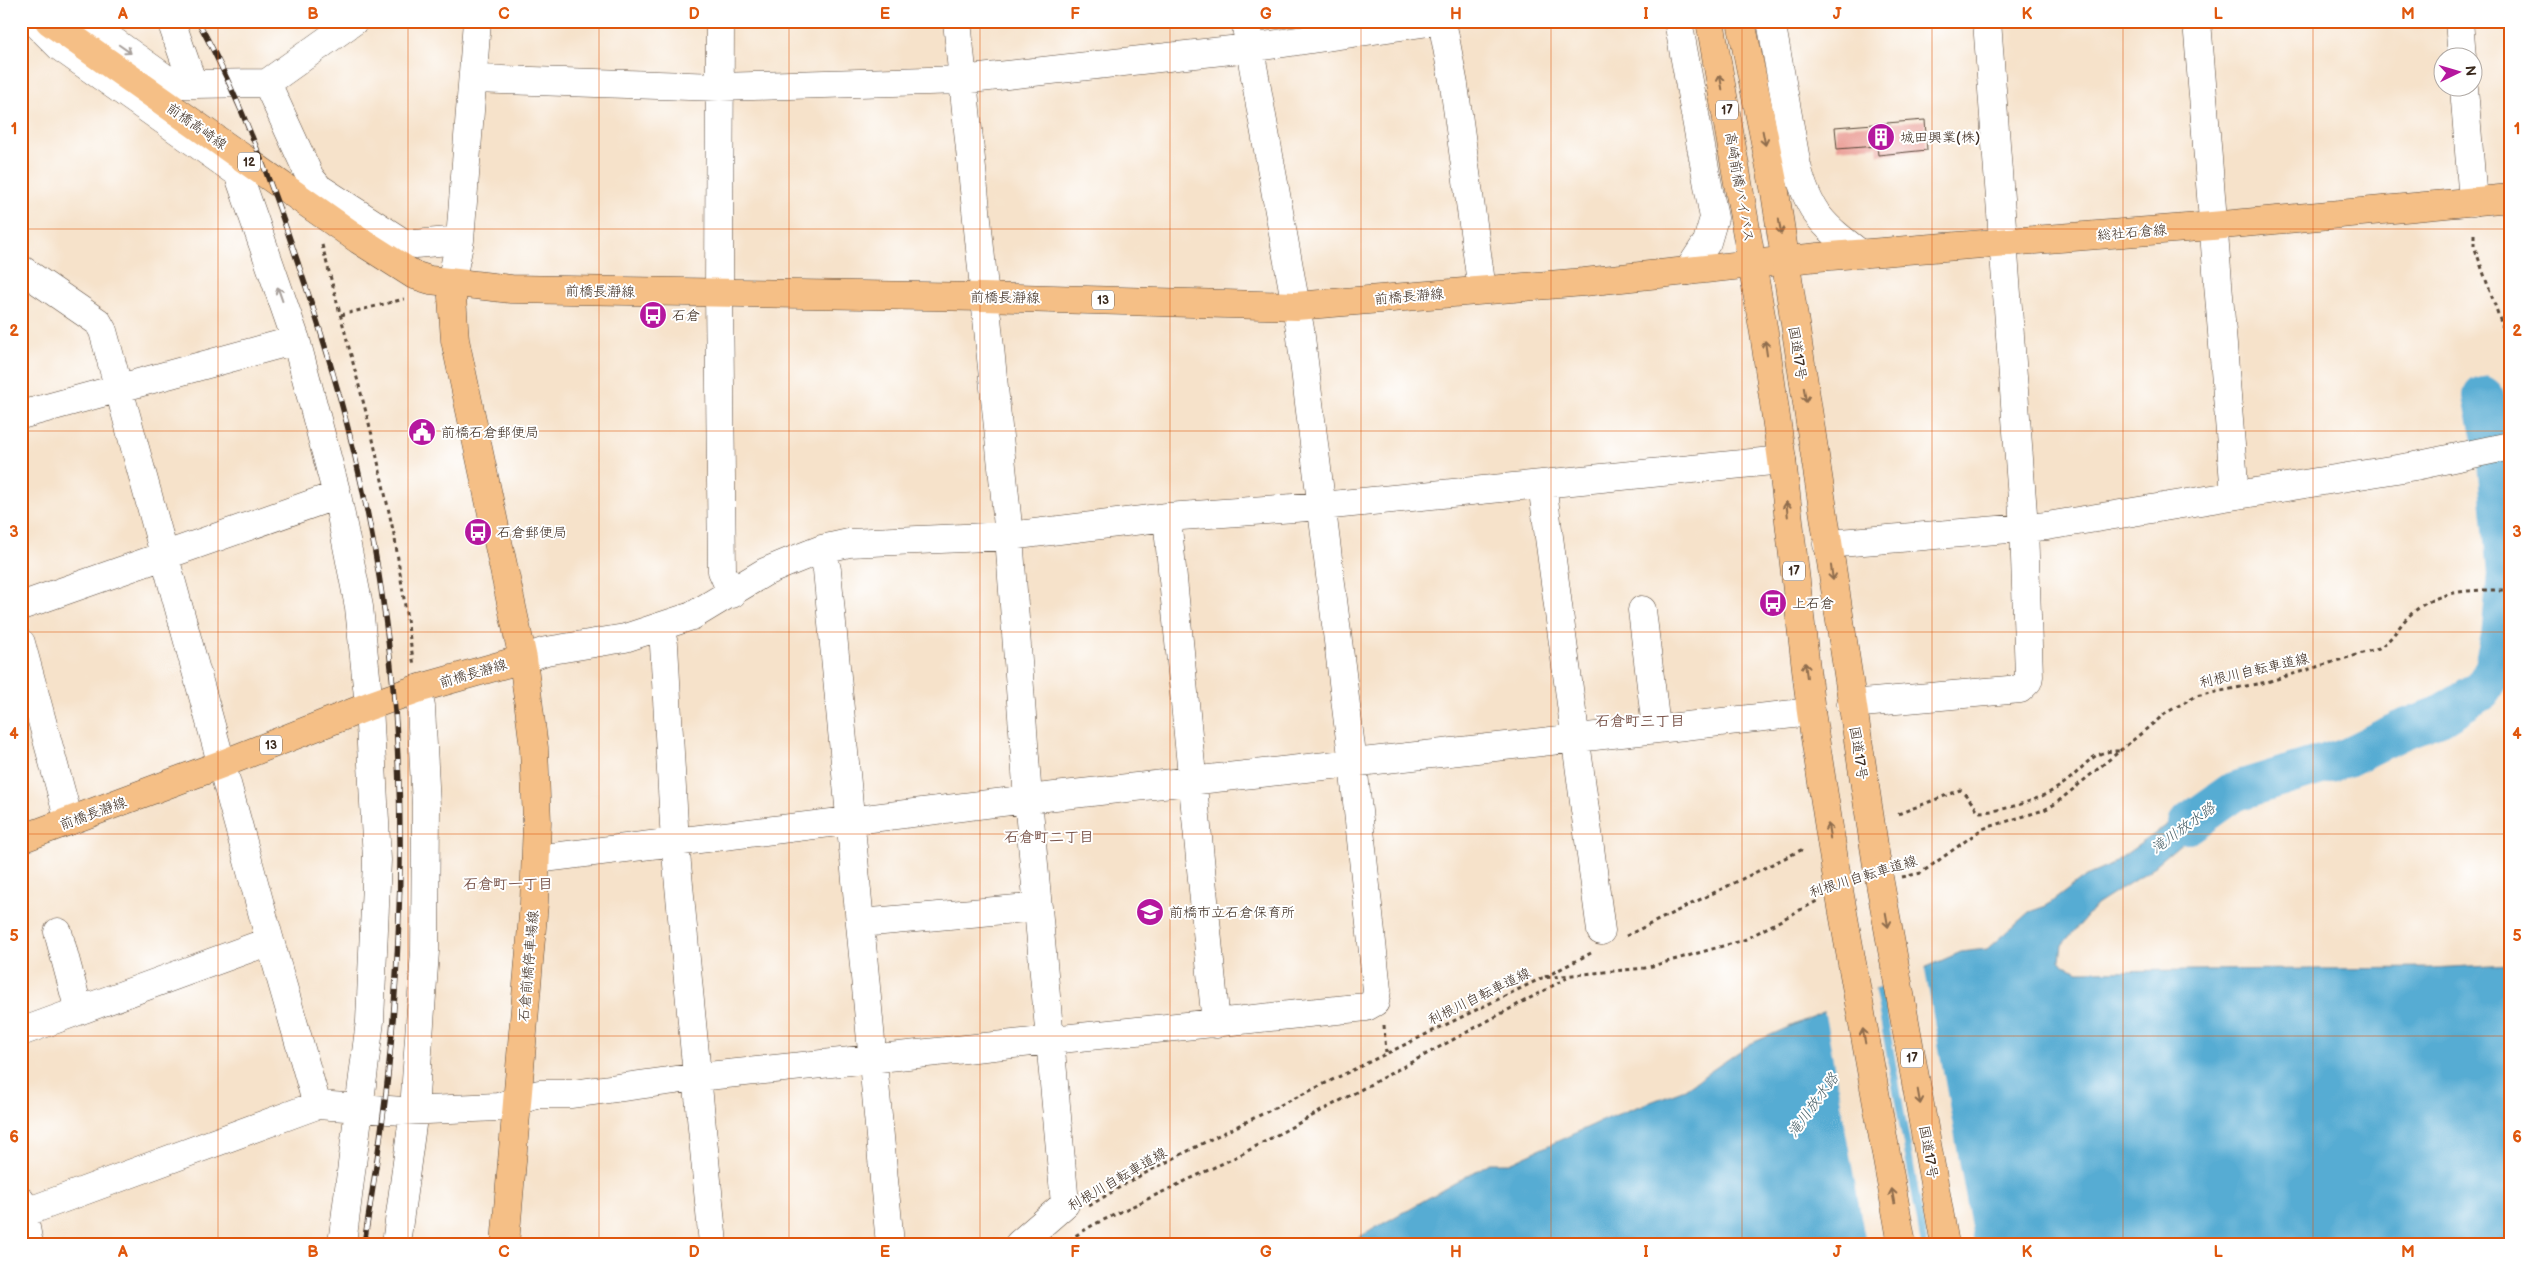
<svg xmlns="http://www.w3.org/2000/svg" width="2531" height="1265" font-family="'Balsamiq Sans','Klee One',sans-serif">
<rect width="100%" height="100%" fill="#fff"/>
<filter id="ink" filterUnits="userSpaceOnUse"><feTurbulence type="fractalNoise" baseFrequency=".02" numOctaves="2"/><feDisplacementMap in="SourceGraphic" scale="10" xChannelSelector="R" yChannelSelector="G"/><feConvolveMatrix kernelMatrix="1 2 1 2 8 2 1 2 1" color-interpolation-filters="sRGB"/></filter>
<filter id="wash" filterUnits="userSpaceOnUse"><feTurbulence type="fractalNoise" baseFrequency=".0096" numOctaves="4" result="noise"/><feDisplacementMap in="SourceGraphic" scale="20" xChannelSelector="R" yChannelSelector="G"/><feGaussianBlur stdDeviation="1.12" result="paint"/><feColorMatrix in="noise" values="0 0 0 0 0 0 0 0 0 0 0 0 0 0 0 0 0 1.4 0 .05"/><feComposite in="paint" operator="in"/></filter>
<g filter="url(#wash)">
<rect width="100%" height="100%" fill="#f6e2ca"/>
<!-- water -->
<path fill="#57acd3" stroke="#496b78" d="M 2215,791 L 2233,792 L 2197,830 L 2147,872 L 2096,905 L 2062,945 L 2060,960 L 2064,965 L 2079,971 L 2431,968 L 2510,964 L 2510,1244 L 1347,1244 L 1490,1163 L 1510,1163 L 1608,1118 L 1685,1089 L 1750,1044 L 1961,952 L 1987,949 L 2029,912 L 2046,906 L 2086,876 L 2109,866 Z"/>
<!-- pier -->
<path fill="#f6e2ca" d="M 1924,965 L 1974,1244 L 1928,1244 L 1882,984 Z
M 1874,987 L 1921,1244 L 1866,1244 L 1824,1009 Z"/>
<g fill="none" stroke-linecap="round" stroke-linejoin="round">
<!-- river -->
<path stroke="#57acd3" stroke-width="40" d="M 2188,824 L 2233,792 L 2347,757 L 2402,730 L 2440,716 L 2481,691 L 2492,674 L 2501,636 L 2507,574 L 2497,462 L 2483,396"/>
</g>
<g id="blocks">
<!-- building -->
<path fill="#ea9d95" d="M 1925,120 L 1927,150 L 1878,155 L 1877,146 L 1837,149 L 1835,127 Z"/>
</g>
</g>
<g filter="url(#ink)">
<use href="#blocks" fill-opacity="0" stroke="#574638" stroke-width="1"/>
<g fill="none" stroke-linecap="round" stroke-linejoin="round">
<!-- minor casing -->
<g stroke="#574638" stroke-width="29">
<path id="minor" d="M 34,21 L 60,47 L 238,173 L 296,340 L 337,495 L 359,607 L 369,706 L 377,860 L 370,1021 L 342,1244
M 85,21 L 165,78 L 180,84 L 193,84 L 267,83 L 354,21
M 171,21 L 193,84
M 720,21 L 719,293 L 722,571 L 732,594
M 957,21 L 1009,536 L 1028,799 L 1065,1204 L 1019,1244
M 1442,21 L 1454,85 L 1482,290
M 1678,21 L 1714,218 L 1707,242 L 1688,271
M 1771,21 L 1797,166 C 1809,214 1823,225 1861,254
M 2197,21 L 2235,495
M 2459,21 L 2462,58
M 473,79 L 720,87 L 962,80 L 1249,48 L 1436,21
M 267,83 L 310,177 L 319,188 L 402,242 L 415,244 L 460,240
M 2464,88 L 2473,202
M 21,269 L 98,322 L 103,331 L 270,941 L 317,1105
M 451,283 L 460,240 L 477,21
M 21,415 L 296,340
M 1542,484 L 1601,931
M 1167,517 L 1216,1024
M 1827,544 L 2047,526 L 2415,466 L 2510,446
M 822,549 L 827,570 L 890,1244
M 21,606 L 337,495
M 1642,610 L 1656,728
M 660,627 L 664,645 L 675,843 L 713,1244
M 21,643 L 69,821
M 523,659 L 546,651 L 625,638 L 692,616 L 765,572 L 789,562 L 822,549 L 849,543 L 1009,536 L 1167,517 L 1322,506 L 1782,460
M 1851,704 L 2020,689 L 2028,681 L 2029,676 L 2024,527 L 1987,21
M 536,859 L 1028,799 L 1811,712
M 861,923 L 1038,907
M 58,932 L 79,1011
M 21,1032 L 270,941
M 21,1201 L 29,1244
M 21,1214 L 317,1105 L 403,1111 L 498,1107 L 539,1094 L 572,1094 L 698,1077 L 1366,1007 L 1375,1002 L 1377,990 L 1353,764 L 1300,329 L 1245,21
M 396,1244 L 414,1110 L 425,951 L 426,806 L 421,707 L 417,689"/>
</g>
<!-- major casing -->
<g stroke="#574638" stroke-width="29">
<path id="major" d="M 49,21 L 359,240 L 414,275 L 430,280 L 511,289 L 983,297 L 1296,306 L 1584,282 L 1818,257 L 2212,226 L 2510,198
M 451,283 L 455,340 L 523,659 L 534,748 L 537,822 L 534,903 L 505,1244
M 21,839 L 222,764 L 369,706 L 417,689 L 523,659"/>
</g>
<!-- highway casing -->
<g stroke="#574638" stroke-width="29">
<path id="highway" d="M 1710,21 L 1764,333 L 1782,460 L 1811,712 L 1837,879
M 1741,21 L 1775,192 L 1878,872"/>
</g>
<!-- path -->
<path stroke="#574638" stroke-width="3" stroke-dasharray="4 4" stroke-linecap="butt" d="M 2474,234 L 2474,246 L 2510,348
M 322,245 L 372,435 L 395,539 L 414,666
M 341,315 L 404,299
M 1898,814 L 1960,790 C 1968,795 1972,805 1980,812 C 2005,811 2043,799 2063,784 C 2086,768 2089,750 2120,751
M 1902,877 L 1921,873 L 1982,829 L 2044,810 L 2055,804 L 2166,713 L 2195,696 L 2267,682 L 2379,648 C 2392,640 2398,627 2408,617 C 2437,588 2472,590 2510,590
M 1626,936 L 1803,849
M 1545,977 L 1591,953
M 1384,1025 L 1386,1054
M 1089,1206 L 1130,1181 L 1217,1136 L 1542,978 L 1645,968 L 1744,940 L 1817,901
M 1062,1244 L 1093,1225 L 1238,1156 L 1567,978"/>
<!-- minor -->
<use href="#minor" stroke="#fff" stroke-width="28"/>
<!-- major -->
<use href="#major" stroke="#f5bf86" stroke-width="28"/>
<!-- highway -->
<use href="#highway" stroke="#f5bf86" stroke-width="28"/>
<!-- rail casing -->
<g stroke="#3b2a1e" stroke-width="5.5">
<path id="rail" d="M 198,21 C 241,100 273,187 301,272 C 338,380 367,490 383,602 C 406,758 404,919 388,1075 C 382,1132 373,1188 364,1244"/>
</g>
<!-- rail -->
<use href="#rail" stroke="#fff" stroke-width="4" stroke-dasharray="11" stroke-linecap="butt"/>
<!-- highway-bridge casing -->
<g stroke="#574638" stroke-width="29" stroke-linecap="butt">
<path id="highway-bridge" d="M 1878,872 L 1945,1244
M 1837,879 L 1902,1244"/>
</g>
<!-- highway-bridge -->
<use href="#highway-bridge" stroke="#f5bf86" stroke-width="28"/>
</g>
<!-- one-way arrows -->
<defs><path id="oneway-shaft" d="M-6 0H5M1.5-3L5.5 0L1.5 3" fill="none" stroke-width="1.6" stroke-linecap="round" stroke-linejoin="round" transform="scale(1.25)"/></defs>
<g stroke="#a79f9a">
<use href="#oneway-shaft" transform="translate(125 49) rotate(35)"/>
<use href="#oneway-shaft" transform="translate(280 294) rotate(-109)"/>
</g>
<g stroke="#8f6d4d">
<use href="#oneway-shaft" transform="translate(1721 82) rotate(-100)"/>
<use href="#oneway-shaft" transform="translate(1764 138) rotate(79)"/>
<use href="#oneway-shaft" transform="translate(1780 227) rotate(81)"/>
<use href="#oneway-shaft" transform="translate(1766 348) rotate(-98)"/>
<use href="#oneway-shaft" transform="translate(1805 395) rotate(81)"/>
<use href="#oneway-shaft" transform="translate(1787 509) rotate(-96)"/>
<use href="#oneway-shaft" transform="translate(1832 573) rotate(82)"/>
<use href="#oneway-shaft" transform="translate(1806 670) rotate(-97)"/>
<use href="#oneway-shaft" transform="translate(1829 831) rotate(-99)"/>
<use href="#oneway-shaft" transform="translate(1887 920) rotate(80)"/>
<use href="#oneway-shaft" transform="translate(1864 1036) rotate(-100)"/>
<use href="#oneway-shaft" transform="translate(1919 1097) rotate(80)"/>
<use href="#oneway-shaft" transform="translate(1893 1196) rotate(-100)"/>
</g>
</g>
<!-- grid -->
<path fill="none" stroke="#df570d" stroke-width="1" stroke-opacity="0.55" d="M 218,21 L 218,1244M 408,21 L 408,1244M 599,21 L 599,1244M 789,21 L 789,1244M 980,21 L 980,1244M 1170,21 L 1170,1244M 1361,21 L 1361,1244M 1551,21 L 1551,1244M 1742,21 L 1742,1244M 1932,21 L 1932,1244M 2123,21 L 2123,1244M 2313,21 L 2313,1244M 21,229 L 2510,229M 21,431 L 2510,431M 21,632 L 2510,632M 21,834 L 2510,834M 21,1036 L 2510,1036"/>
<!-- icons -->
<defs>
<g id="building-disc" transform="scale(1.4375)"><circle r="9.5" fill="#b5179e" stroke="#fff"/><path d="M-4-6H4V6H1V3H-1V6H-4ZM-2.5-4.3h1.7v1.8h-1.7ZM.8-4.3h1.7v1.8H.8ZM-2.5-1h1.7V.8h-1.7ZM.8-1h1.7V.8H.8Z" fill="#fff"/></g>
<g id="bus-disc" transform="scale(1.4375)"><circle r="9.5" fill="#b5179e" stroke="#fff"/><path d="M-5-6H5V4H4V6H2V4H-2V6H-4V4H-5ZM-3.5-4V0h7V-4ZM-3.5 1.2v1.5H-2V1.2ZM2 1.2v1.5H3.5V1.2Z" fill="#fff"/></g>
<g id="civic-disc" transform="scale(1.4375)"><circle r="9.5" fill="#b5179e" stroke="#fff"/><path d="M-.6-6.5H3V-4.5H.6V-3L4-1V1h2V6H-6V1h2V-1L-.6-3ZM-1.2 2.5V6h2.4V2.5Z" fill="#fff"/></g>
<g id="school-disc" transform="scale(1.4375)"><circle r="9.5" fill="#b5179e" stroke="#fff"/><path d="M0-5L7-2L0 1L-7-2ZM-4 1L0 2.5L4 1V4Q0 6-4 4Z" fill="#fff"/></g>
</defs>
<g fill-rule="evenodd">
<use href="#building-disc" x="1881" y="137"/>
<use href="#bus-disc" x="653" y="315"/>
<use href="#civic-disc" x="422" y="432"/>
<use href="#bus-disc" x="478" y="532"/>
<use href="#bus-disc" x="1773" y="603"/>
<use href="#school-disc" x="1150" y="912"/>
</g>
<g text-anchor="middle" stroke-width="4" stroke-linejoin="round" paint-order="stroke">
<!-- shield labels -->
<g fill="#fff" stroke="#766a62" stroke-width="1">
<rect x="1716" y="100.5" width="22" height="19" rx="4"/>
<rect x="238" y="152.5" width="22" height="19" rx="4"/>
<rect x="1092" y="290.5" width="22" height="19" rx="4"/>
<rect x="1783" y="561.5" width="22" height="19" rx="4"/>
<rect x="260" y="735.5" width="22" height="19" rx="4"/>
<rect x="1901" y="1048.5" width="22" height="19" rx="4"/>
</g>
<g font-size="12" font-weight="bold" fill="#3b2a1e">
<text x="1727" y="114">17</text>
<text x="249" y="166">12</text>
<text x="1103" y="304">13</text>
<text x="1794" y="575">17</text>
<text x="271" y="749">13</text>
<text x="1912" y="1062">17</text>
</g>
<!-- street labels -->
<g font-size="14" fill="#3b2a1e" stroke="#fff">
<text transform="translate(197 126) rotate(35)" y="5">前橋高崎線</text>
<text transform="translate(1740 187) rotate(80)" y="5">高崎前橋バイパス</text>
<text transform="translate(2132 232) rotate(-5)" y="5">総社石倉線</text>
<text transform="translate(600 291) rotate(1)" y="5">前橋長瀞線</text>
<text transform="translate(1409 296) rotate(-5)" y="5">前橋長瀞線</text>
<text transform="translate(1005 297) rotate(1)" y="5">前橋長瀞線</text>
<text transform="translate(1798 353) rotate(81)" y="5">国道17号</text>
<text transform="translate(2254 670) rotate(-13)" y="5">利根川自転車道線</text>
<text transform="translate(473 673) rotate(-16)" y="5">前橋長瀞線</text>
<text transform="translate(1859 753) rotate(81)" y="5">国道17号</text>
<text transform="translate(93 813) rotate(-20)" y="5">前橋長瀞線</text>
<text transform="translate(1863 876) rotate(-17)" y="5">利根川自転車道線</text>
<text transform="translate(528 966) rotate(-85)" y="5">石倉前橋停車場線</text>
<text transform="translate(1479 996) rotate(-26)" y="5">利根川自転車道線</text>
<text transform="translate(1929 1152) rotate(80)" y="5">国道17号</text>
<text transform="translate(1117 1179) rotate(-30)" y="5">利根川自転車道線</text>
</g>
<!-- poi labels -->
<g font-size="14" fill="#3b2a1e" stroke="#fff" text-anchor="start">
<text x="1900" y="142">城田興業(株)</text>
<text x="672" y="320">石倉</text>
<text x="441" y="437">前橋石倉郵便局</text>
<text x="497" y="537">石倉郵便局</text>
<text x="1792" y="608">上石倉</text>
<text x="1169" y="917">前橋市立石倉保育所</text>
</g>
<!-- neighbourhood labels -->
<g font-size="15" font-weight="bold" fill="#785248" stroke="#fff">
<text x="1640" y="726">石倉町三丁目</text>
<text x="1049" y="842">石倉町二丁目</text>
<text x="508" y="889">石倉町一丁目</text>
</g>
<!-- water labels -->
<g font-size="15" font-style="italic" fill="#465e66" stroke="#fff">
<text transform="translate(2183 828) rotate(-36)" y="5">滝川放水路</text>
<text transform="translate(1813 1105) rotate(-54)" y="5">滝川放水路</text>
</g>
</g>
<!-- margin -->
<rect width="2531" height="1265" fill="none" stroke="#fff" stroke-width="55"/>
<!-- north arrow -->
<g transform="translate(2458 72) rotate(85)"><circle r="24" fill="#ffffff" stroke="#b1aaa5"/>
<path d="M0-4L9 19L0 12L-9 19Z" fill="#b5179e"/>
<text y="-8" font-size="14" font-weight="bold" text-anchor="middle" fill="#3b2a1e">N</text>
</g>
<rect x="28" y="28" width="2476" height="1210" fill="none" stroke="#df570d" stroke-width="2"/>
<g font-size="16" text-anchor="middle" font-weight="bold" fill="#df570d">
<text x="123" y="19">A</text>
<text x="313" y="19">B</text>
<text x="504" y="19">C</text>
<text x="694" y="19">D</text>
<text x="885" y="19">E</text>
<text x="1075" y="19">F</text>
<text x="1266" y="19">G</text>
<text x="1456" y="19">H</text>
<text x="1646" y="19">I</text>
<text x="1837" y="19">J</text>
<text x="2027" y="19">K</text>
<text x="2218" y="19">L</text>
<text x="2408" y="19">M</text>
<text x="14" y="134">1</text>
<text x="2517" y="134">1</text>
<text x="14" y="336">2</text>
<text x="2517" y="336">2</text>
<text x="14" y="537">3</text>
<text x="2517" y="537">3</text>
<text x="14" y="739">4</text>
<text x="2517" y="739">4</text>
<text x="14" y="941">5</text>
<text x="2517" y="941">5</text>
<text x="14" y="1142">6</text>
<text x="2517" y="1142">6</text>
<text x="123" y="1257">A</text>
<text x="313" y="1257">B</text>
<text x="504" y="1257">C</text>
<text x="694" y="1257">D</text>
<text x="885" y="1257">E</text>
<text x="1075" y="1257">F</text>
<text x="1266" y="1257">G</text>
<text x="1456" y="1257">H</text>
<text x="1646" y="1257">I</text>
<text x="1837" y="1257">J</text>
<text x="2027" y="1257">K</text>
<text x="2218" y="1257">L</text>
<text x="2408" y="1257">M</text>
</g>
</svg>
